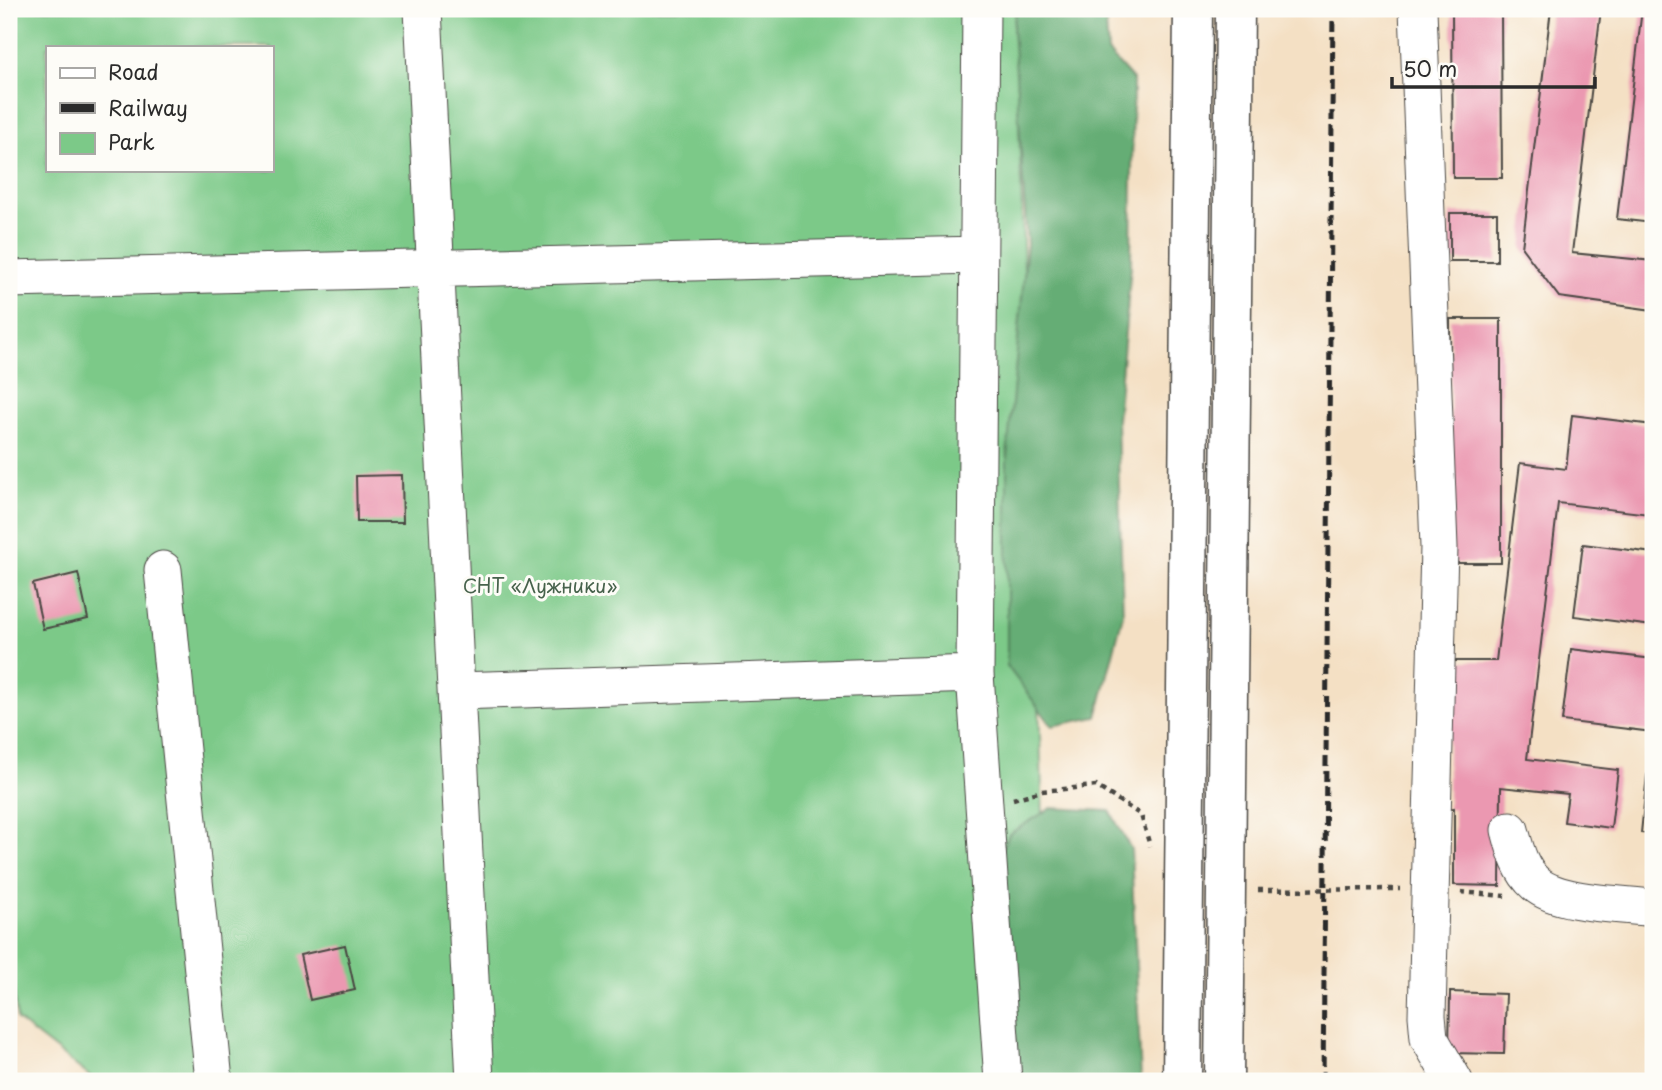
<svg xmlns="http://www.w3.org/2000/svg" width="1662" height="1090" font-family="'Playpen Sans',sans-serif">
<rect width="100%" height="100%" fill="#fdfcf7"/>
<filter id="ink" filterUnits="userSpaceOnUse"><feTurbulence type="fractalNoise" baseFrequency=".0143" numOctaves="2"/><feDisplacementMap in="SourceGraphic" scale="14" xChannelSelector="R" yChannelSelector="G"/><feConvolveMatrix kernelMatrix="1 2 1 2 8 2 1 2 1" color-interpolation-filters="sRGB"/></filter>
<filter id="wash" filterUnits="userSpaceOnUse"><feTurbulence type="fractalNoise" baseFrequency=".00686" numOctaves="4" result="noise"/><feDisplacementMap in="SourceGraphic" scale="28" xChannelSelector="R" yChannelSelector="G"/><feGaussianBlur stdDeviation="1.57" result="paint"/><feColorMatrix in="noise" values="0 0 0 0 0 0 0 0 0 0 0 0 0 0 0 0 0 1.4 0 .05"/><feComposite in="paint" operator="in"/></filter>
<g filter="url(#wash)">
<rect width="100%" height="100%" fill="#f4e0c4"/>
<!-- green -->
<path fill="#7cc988" stroke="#547a5a" stroke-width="2" fill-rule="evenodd" d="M 9,9 L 1015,9 L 1052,1081 L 96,1081 L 17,1020 L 9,948 ZM 47,47 L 271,47 L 271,170 L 47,170 Z"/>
<!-- forest -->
<path fill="#65ad74" stroke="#486c50" stroke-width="2" d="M 1016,9 L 1105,9 L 1108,52 L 1133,80 L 1131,266 L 1117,420 L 1123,615 L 1097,717 L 1052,726 L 1007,666 L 1007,456 L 1027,244 L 1013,28 Z
M 1051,808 L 1110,811 L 1131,849 L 1141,1081 L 1022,1081 L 989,881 L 1009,834 Z"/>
<g id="blocks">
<!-- building -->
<path fill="#eb98b1" d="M 1452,9 L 1501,9 L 1502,178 L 1453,178 Z
M 1551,9 L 1601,9 L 1572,253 L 1653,261 L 1653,310 L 1559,297 L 1522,248 Z
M 1642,9 L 1653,9 L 1653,223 L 1617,219 Z
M 1450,213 L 1497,213 L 1497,261 L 1450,261 Z
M 1450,319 L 1501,319 L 1501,563 L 1451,563 Z
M 1572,415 L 1653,425 L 1653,479 L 1649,514 L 1558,503 L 1527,759 L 1618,770 L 1611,828 L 1564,822 L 1568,794 L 1501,787 L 1500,886 L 1454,885 L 1454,808 L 1448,809 L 1448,661 L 1496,661 L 1520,463 L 1566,469 Z
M 402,475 L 403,522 L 357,522 L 356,476 Z
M 1583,544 L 1653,553 L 1653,626 L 1574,616 Z
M 78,573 L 88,619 L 43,629 L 33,584 Z
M 1571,649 L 1653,659 L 1653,732 L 1562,721 Z
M 1647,775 L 1653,776 L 1653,834 L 1641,833 Z
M 345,945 L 355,990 L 310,1000 L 300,955 Z
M 1450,992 L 1506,994 L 1504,1054 L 1449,1053 Z"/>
</g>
</g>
<g filter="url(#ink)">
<use href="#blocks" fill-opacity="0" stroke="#494642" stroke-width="2"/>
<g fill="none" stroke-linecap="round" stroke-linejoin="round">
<!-- minor casing -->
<g stroke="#494642" stroke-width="39">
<path id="minor" d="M 423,9 L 475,1081
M 981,9 L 975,674 L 1003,1081
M 1418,9 L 1439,547 L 1427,1016 L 1429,1038 L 1454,1081
M 9,279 L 978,255
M 163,570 L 214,1081
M 458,691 L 975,674
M 1510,830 C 1515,849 1520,870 1536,884 C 1558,904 1624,904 1653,908"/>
</g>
<!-- major casing -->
<g stroke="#494642" stroke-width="41">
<path id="major" d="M 1182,1081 L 1193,9
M 1224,1081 L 1235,9"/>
</g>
<!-- path -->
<path stroke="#494642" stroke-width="4.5" stroke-dasharray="5 5" stroke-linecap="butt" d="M 1013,799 L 1042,791 L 1096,786 L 1141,815 L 1150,846
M 1258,890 L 1400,889
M 1461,892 L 1505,896"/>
<!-- minor -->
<use href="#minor" stroke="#fff" stroke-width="37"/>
<!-- major -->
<use href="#major" stroke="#fff" stroke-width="38"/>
<!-- rail -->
<path stroke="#2b2b2b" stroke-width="5" stroke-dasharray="10 5" stroke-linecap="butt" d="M 1323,1081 L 1333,9"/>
</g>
</g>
<g text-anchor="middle" stroke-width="6" stroke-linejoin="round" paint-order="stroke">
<!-- park labels -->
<g font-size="19" fill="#47624c" stroke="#fdfcf7">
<text x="540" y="593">СНТ «Лужники»</text>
</g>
</g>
<!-- margin -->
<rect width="1662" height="1090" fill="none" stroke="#fdfcf7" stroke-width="35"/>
<!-- legend -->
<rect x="46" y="46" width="228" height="126" fill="#fdfcf7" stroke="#a9a8a5" stroke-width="2"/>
<rect x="60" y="68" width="35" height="10" fill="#ffffff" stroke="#a9a8a5" stroke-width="2"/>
<text x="108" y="80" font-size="21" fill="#2b2b2b">Road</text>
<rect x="60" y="103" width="35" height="10" fill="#2b2b2b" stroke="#a9a8a5" stroke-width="2"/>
<text x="108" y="116" font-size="21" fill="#2b2b2b">Railway</text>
<rect x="60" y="133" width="35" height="21" fill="#7cc988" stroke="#a9a8a5" stroke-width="2"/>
<text x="108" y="150" font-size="21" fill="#2b2b2b">Park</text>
<!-- scale -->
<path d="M1392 77v10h203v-10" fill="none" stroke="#2b2b2b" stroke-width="3.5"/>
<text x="1403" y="77" font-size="21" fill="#2b2b2b" stroke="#fdfcf7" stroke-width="5" paint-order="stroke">50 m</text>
</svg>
